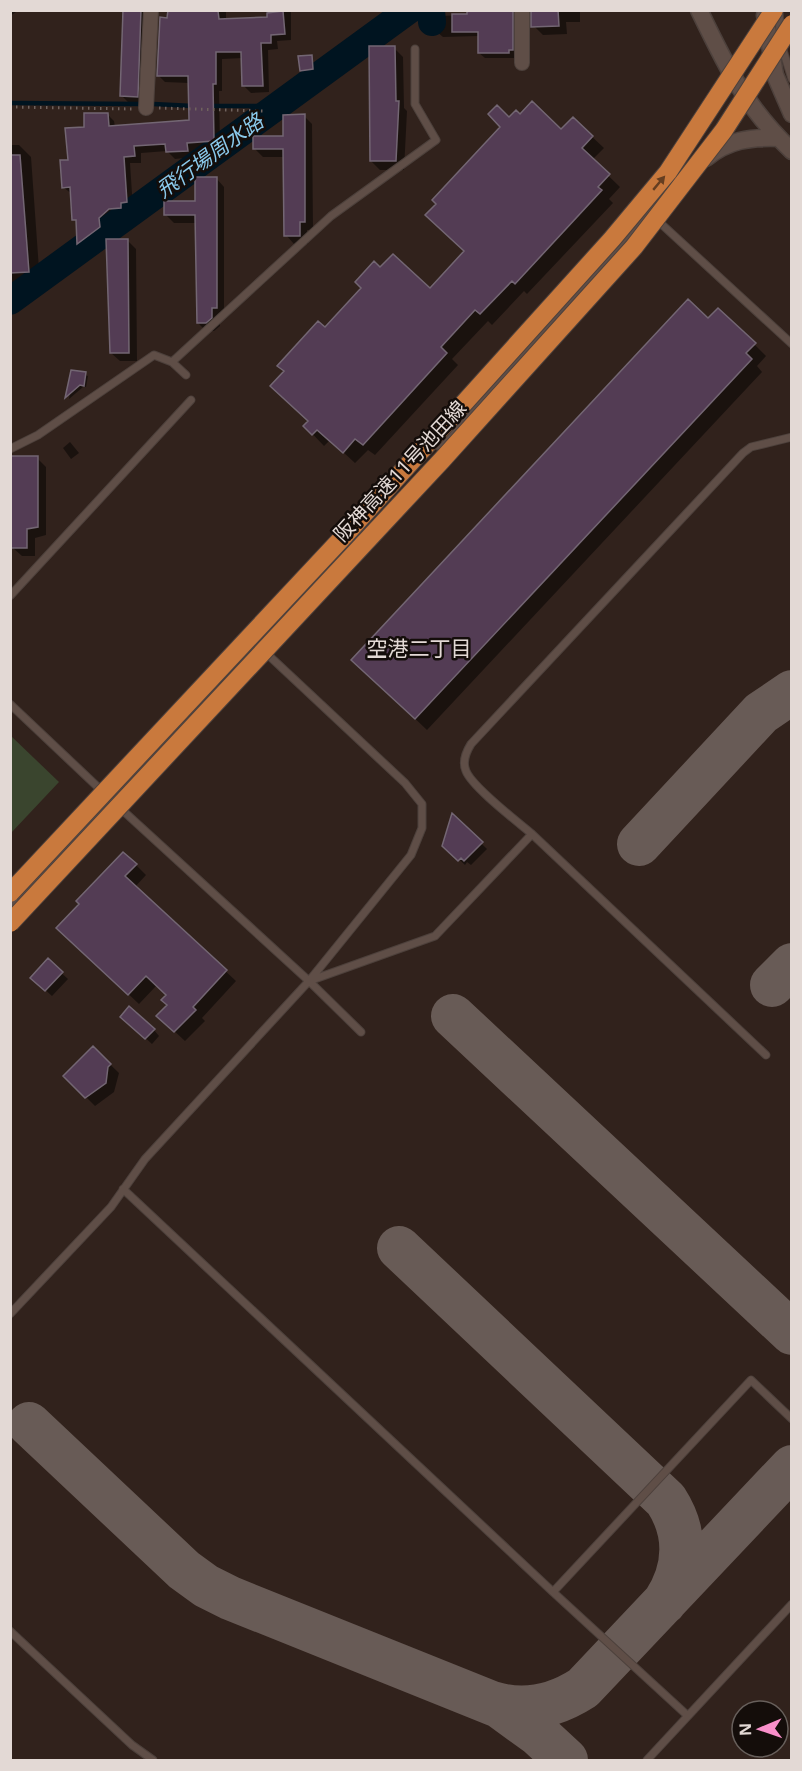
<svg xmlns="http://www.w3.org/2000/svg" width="802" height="1771" font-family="'Noto Sans','Noto Sans JP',sans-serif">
<rect width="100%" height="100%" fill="#31221c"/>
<!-- green -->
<path fill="#3a452e" d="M 11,736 L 59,782 L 11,833 L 10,833 Z"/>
<!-- shadow -->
<path fill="#0007" d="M 10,10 L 19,10 L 10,16 Z
M 124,10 L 148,10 L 144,103 L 129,103 L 122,96 Z
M 170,10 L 226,10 L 226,21 L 267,19 L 266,10 L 291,10 L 291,40 L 277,41 L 278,49 L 268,50 L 269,92 L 251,93 L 244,86 L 243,58 L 222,59 L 222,91 L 219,91 L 220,147 L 194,149 L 194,157 L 175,159 L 167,151 L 141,153 L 141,163 L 130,163 L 133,209 L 127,209 L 128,215 L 116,216 L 106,225 L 106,234 L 85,250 L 79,243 L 72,194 L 63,187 L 70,161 L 86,128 L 107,114 L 114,121 L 115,127 L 191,122 L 189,83 L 165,82 L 158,75 Z
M 468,10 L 513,10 L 514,58 L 485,58 L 479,53 L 479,36 L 443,37 L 437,32 L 437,16 L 468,15 Z
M 534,10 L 580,10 L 580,22 L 566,22 L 567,34 L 543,35 L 534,26 Z
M 394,48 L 403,57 L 404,108 L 407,111 L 404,170 L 380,170 L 371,161 Z
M 311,56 L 315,71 L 303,72 L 301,70 Z
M 304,116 L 312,124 L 313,230 L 307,230 L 308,244 L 294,244 L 286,235 L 285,157 L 263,157 L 254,148 L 285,138 Z
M 520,116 L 561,131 L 573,119 L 604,148 L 592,160 L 620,187 L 609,199 L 613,203 L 527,294 L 524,291 L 492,325 L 488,321 L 452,359 L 458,365 L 375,455 L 368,450 L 355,463 L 330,440 L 324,446 L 305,426 L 309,421 L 325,329 L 380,269 L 430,290 L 466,252 L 509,119 Z
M 10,145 L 19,145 L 31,157 L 40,283 L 18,284 L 18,291 L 10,296 Z
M 216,178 L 224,187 L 224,316 L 220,316 L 220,326 L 214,331 L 206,331 L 198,323 L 197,223 L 174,223 L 166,215 L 196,203 Z
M 127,240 L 136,249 L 137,361 L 120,361 L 111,353 Z
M 708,320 L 754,344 L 766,356 L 757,366 L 762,372 L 427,730 L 365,671 Z
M 73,371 L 88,376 L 86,387 L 83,387 L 69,399 Z
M 70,442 L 79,453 L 71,459 L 63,448 Z
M 37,458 L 46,467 L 46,535 L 35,538 L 35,556 L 22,556 L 13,548 Z
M 452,815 L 487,849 L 471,865 L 467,862 L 465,865 L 444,845 Z
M 136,865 L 146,875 L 135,887 L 236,981 L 202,1018 L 205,1021 L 185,1041 L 158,1016 L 169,1005 L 168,995 L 157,985 L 139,1004 L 58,928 Z
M 48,961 L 68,979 L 52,996 L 32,978 Z
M 128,1022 L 154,1030 L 159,1036 L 152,1044 Z
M 93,1048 L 119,1073 L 114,1092 L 95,1106 L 65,1076 Z"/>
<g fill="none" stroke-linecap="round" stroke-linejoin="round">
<!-- stream -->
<path stroke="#001420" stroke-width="4.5" d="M 10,103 L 141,104
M 153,104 L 193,106
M 207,106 L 277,106"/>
<!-- river -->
<path stroke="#001420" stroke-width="28" d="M 431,10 L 432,22
M 10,301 L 409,10"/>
<!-- taxiway -->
<path stroke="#685b56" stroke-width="44" d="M 639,844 L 761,713 L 792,692
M 772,985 L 792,965
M 453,1016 L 792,1333
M 399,1248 L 666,1500 C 688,1534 686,1569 664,1603
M 29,1424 L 184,1570 L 206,1586 L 230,1598 L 499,1706 L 539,1735 L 566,1760
M 492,1703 C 524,1713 555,1706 583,1688 L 792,1467"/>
</g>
<!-- building -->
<path fill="#533c54" stroke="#736673" stroke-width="1.5" d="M 123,10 L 141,10 L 138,97 L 120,96 Z
M 168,10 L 218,11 L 219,19 L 267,17 L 267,13 L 283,11 L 285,34 L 271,35 L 271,43 L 261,43 L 263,86 L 242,86 L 241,52 L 216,52 L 216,84 L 213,84 L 214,141 L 187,143 L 188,151 L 166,152 L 165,144 L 134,146 L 135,156 L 124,157 L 127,202 L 121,203 L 121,208 L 109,209 L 99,218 L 100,227 L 77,244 L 76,220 L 72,220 L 70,187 L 62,188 L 60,160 L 68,160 L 65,128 L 84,127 L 84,113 L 108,113 L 109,126 L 189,120 L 188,76 L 157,76 L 160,17 L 167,18 Z
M 467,10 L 513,10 L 513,50 L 509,50 L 509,53 L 478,53 L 478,32 L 452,32 L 452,14 L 467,14 Z
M 531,10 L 558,10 L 559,26 L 531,27 Z
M 369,46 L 395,46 L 396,101 L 399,101 L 396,161 L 370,161 Z
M 312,55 L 313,69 L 300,71 L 298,56 Z
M 532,101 L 561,129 L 573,117 L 593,136 L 582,148 L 610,174 L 598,187 L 602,190 L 515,284 L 512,281 L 480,314 L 475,310 L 441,347 L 447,353 L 363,445 L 355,439 L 343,453 L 317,430 L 312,435 L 303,426 L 308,421 L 270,386 L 284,371 L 277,366 L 318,321 L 325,327 L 361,288 L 355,282 L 374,261 L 380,267 L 393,254 L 430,288 L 464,251 L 425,215 L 436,204 L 432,200 L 500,127 L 488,114 L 497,105 L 509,117 L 516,110 L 520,114 Z
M 305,114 L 305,222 L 300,222 L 300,236 L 284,236 L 283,149 L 253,149 L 253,136 L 283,136 L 283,115 Z
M 10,155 L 20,155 L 29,272 L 10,273 Z
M 195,177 L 217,177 L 217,308 L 212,308 L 212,318 L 206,323 L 197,323 L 195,215 L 164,215 L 164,201 L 195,201 Z
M 106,239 L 128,239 L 129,353 L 110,353 Z
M 688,299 L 708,318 L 718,308 L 756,343 L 746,353 L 752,359 L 415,719 L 351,660 Z
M 71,370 L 86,372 L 84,386 L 80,385 L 65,398 Z
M 11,456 L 38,456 L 38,527 L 27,529 L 27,548 L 11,548 Z
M 452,813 L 483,842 L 464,861 L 461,858 L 458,861 L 442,846 Z
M 123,852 L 137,864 L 125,876 L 227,970 L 193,1007 L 196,1010 L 174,1032 L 156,1016 L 167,1005 L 161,1000 L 166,995 L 146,976 L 128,995 L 56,928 L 79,904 L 76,901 Z
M 48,958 L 63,972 L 45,991 L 30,978 Z
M 129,1006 L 155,1029 L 145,1039 L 120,1017 Z
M 93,1046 L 111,1064 L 108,1067 L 106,1083 L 85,1098 L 63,1076 Z"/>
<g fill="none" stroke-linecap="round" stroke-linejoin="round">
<!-- service casing -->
<g stroke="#4d413c" stroke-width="9">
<path id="service" d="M 779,11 L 780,36
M 782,47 L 792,79
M 657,220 L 792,344
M 172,362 L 331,216 L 436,140 L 415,104 L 415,49
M 10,449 L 38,435 L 154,355 L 172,362 L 186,375
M 10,596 L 191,400
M 264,651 L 405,783 L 422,804 L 422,828 L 411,855 L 309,981
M 10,704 L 102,791
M 119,807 L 309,981 L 361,1032
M 532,834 L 766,1055
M 123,1189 L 553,1592 L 751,1380 L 792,1419
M 10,1314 L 111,1207 L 145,1159 L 309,981 L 435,936 L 532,834 C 518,822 472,787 466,771 C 462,762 466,752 471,744 L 743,453 L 751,447 L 792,437
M 553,1592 L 688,1716
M 10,1631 L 132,1745 L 153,1760
M 647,1760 L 792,1604"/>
</g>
<!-- minor casing -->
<g stroke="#4d413c" stroke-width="16">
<path id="minor" d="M 522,10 L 522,63
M 146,108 L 151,10"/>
</g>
<!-- tertiary casing -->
<g stroke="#4d413c" stroke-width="19">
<path id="tertiary" d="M 699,10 C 726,66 746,108 792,151
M 765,15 L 775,75 L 792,114
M 706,158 C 728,140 750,137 779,138
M 441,442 L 653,211
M 10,907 L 212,690"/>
</g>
<!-- path -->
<path stroke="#70635e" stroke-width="3" stroke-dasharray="1.5 4.5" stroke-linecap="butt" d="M 10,107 L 132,109
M 159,108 L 263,111"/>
<!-- service -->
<use href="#service" stroke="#5f4e47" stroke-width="7"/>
<!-- minor -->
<use href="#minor" stroke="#5f4e47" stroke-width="14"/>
<!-- tertiary -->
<use href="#tertiary" stroke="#5f4e47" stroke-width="16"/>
<!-- motorway-bridge casing -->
<g stroke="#4d413c" stroke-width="20" stroke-linecap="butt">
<path id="motorway-bridge" d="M 10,893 L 345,535 L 612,239 L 668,172 L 774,10
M 10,923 L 442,460 L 634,247 L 724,130 L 792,24"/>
</g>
<!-- motorway-bridge -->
<use href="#motorway-bridge" stroke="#c9793d" stroke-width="18"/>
</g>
<!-- one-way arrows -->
<defs><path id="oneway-solid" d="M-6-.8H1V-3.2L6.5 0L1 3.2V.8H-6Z" transform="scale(1.5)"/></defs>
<use fill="#653e21" href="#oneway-solid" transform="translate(659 183) rotate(-50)"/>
<g text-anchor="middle" stroke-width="5" stroke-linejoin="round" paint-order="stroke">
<!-- street labels -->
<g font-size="20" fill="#e3d9d5" stroke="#140d0a">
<text transform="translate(400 471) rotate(-47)" y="7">阪神高速11号池田線</text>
</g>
<!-- water labels -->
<g font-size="21" font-style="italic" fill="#8ac9eb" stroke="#140d0a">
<text transform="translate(210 156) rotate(-36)" y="7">飛行場周水路</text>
</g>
<!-- neighbourhood labels -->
<g font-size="21" fill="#e3d9d5" stroke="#140d0a">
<text x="419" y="656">空港二丁目</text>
</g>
</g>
<!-- border -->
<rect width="802" height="1771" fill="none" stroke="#e3d9d5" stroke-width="24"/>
<!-- north arrow -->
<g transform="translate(760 1729) rotate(268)"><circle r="28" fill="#140d0a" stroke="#675f5b" stroke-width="1.5"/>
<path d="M0-4.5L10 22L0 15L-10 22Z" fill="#f98fca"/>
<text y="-9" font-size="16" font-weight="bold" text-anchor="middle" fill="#e3d9d5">N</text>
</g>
</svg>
